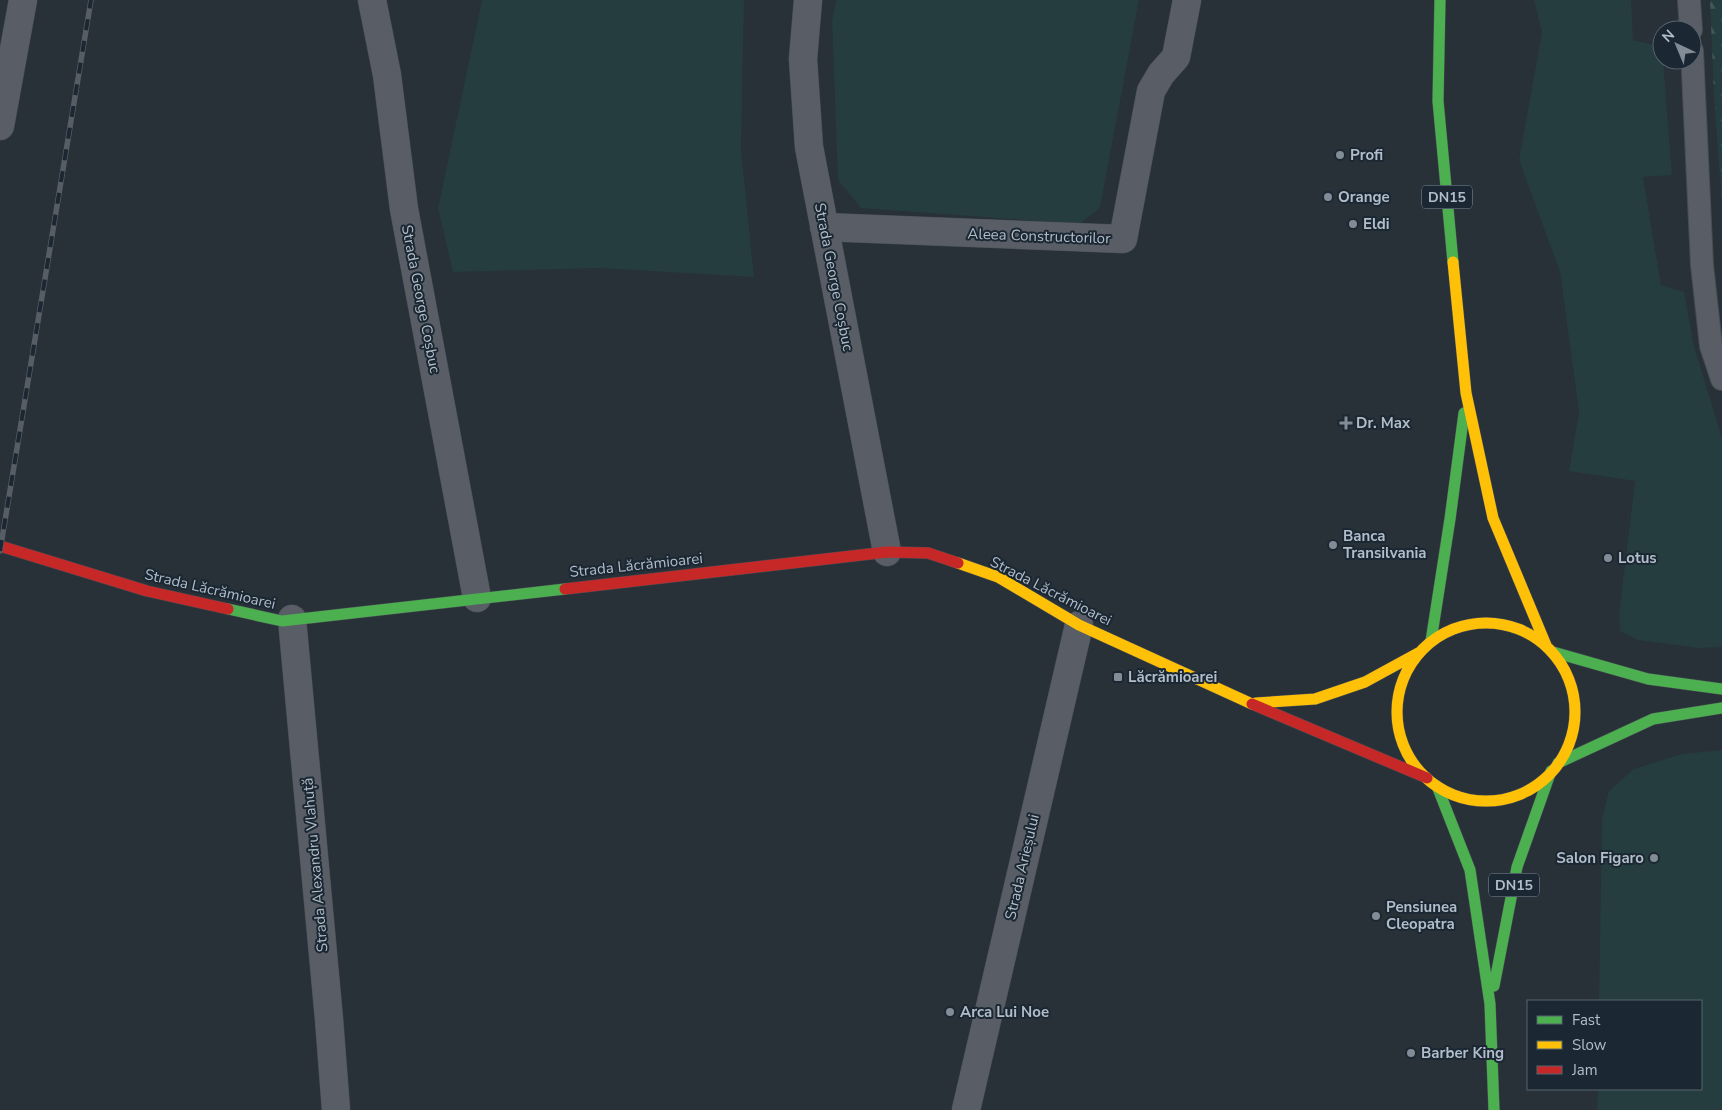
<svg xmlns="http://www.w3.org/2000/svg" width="1722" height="1110" font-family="'Nunito Sans',sans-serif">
<defs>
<pattern id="forest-firs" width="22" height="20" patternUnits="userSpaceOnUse" patternTransform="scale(1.25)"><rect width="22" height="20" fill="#253d3e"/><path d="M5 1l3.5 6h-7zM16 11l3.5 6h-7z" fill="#425759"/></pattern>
</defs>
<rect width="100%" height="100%" fill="#283038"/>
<!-- grass -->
<path fill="#253d3e" d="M 482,0 L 744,0 L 741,150 L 754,277 L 599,268 L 453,272 L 438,208 Z
M 836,0 L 1139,0 L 1100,208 L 1079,224 L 861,208 L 838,180 L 832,21 Z
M 1534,0 L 1631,0 L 1633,40 L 1662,47 L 1672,175 L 1643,177 L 1661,285 L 1684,292 L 1694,346 L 1722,438 L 1722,647 L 1698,648 L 1638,640 L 1620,631 L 1619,614 L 1635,481 L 1569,471 L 1579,412 L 1560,272 L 1519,160 L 1542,32 Z
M 1722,750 L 1722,1110 L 1597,1110 L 1598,1089 L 1701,1089 L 1701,1001 L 1599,1001 L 1602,819 L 1609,791 L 1634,769 L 1682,754 Z"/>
<!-- forest -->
<path fill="url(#forest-firs)" d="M 1710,0 L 1722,0 L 1722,203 L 1714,97 Z"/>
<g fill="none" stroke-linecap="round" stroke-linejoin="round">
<!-- lane casing -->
<g stroke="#474c52" stroke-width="24">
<path id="lane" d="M 1689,0 L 1691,30
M 1692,51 L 1702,265 L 1711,346 L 1722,379"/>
</g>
<!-- street casing -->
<g stroke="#474c52" stroke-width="29">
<path id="street" d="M 372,0 L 387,75 L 404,209 L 477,598
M 808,0 L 803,59 L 809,147 L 887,552
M 0,126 L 23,0
M 824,227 L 1123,239 L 1151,91 L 1161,74 L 1176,57 L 1187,0
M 292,619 L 329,1019 L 336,1110
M 966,1110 L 1079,625"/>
</g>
<!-- fast casing -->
<g stroke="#474c52" stroke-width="12">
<path id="fast" d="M 1440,0 L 1438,101 L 1453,262
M 228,609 L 282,621 L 565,589
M 1431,641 L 1450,519 L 1464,413
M 1553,652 L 1648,679 L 1722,689
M 1558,763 L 1653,719 L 1722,708
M 1437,786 L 1470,870 L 1490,1004 L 1494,1110
M 1494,986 L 1517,867 L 1551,771"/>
</g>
<!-- slow casing -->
<g stroke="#474c52" stroke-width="12">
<path id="slow" d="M 1453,262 L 1466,393 L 1493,518 L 1546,645
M 958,563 L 998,577 L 1079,625 L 1252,704
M1397 712a89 89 0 1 1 178 0a89 89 0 1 1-178 0Z
M 1256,703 L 1315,699 L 1365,682 L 1420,652"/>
</g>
<!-- jam casing -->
<g stroke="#474c52" stroke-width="12">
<path id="jam" d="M 0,546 L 147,591 L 228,609
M 565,589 L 887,552 L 928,553 L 958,563
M 1252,704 L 1427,778"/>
</g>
<!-- lane -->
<use href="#lane" stroke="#595e66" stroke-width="22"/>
<!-- street -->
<use href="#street" stroke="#595e66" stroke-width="28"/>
<!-- fast -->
<use href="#fast" stroke="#4caf50" stroke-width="11"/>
<!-- slow -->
<use href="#slow" stroke="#ffc107" stroke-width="11"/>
<!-- jam -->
<use href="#jam" stroke="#c62828" stroke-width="11"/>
<!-- rail casing -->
<g stroke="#575d64" stroke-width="5.5">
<path id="rail" d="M 0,551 L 91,0"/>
</g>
<!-- rail -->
<use href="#rail" stroke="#1b2833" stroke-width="4" stroke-dasharray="11" stroke-linecap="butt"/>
</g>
<!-- markers -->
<g fill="#828c97" stroke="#1b2833" stroke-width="2">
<circle cx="1340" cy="155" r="5"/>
<circle cx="1328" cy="197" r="5"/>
<circle cx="1353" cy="224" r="5"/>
<path d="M1343.5 415.5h5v5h5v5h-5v5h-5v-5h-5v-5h5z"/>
<circle cx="1333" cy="545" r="5"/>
<circle cx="1608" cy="558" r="5"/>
<rect x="1113" y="672" width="10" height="10" rx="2.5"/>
<circle cx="1654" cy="858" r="5"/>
<circle cx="1376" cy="916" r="5"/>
<circle cx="950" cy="1012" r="5"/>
<circle cx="1411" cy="1053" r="5"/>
</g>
<g text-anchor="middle" stroke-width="4" stroke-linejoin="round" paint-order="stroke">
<!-- shield labels -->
<g fill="#1b2833" stroke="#85909d" stroke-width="1">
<rect x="1422" y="185.5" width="50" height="23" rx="4"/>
<rect x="1489" y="873.5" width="50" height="23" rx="4"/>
</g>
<g font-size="14" font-weight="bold" fill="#b2bdca">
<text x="1447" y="202">DN15</text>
<text x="1514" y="890">DN15</text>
</g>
<!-- poi labels -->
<g font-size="15" font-weight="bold" fill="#b2bdca" stroke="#1b2833" text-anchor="start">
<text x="1350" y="160">Profi</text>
<text x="1338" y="202">Orange</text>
<text x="1363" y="229">Eldi</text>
<text x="1356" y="428">Dr. Max</text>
<text x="1343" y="541">Banca<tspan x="1343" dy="17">Transilvania</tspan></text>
<text x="1618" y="563">Lotus</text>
<text x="1128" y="682">Lăcrămioarei</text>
<text x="1644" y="863" text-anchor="end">Salon Figaro</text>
<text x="1386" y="912">Pensiunea<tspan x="1386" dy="17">Cleopatra</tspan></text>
<text x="960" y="1017">Arca Lui Noe</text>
<text x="1421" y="1058">Barber King</text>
</g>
<!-- street labels -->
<g font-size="15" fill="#b2bdca" stroke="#1b2833">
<text transform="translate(1039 236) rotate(2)" y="5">Aleea Constructorilor</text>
<text transform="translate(834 277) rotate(79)" y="5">Strada George Coșbuc</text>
<text transform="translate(421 299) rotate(79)" y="5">Strada George Coșbuc</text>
<text transform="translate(636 565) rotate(-6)" y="5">Strada Lăcrămioarei</text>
<text transform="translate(210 589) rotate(13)" y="5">Strada Lăcrămioarei</text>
<text transform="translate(1051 591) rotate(27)" y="5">Strada Lăcrămioarei</text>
<text transform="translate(315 865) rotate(-95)" y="5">Strada Alexandru Vlahuță</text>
<text transform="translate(1022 867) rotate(-77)" y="5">Strada Arieșului</text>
</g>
</g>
<!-- legend -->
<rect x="1527" y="1000" width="175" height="90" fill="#1b2833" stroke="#57646f"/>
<rect x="1537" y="1016" width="25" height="8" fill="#4caf50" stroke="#57646f"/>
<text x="1572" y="1025" font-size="15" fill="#b2bdca">Fast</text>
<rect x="1537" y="1041" width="25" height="8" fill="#ffc107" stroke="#57646f"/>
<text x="1572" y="1050" font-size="15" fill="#b2bdca">Slow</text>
<rect x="1537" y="1066" width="25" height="8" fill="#c62828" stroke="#57646f"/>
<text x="1572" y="1075" font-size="15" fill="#b2bdca">Jam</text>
<!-- north arrow -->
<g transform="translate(1677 45) rotate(316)"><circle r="24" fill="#1b2833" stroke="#57646f"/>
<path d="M0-4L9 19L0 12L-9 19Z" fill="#828c97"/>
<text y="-8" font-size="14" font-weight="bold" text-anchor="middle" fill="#b2bdca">N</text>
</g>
</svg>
